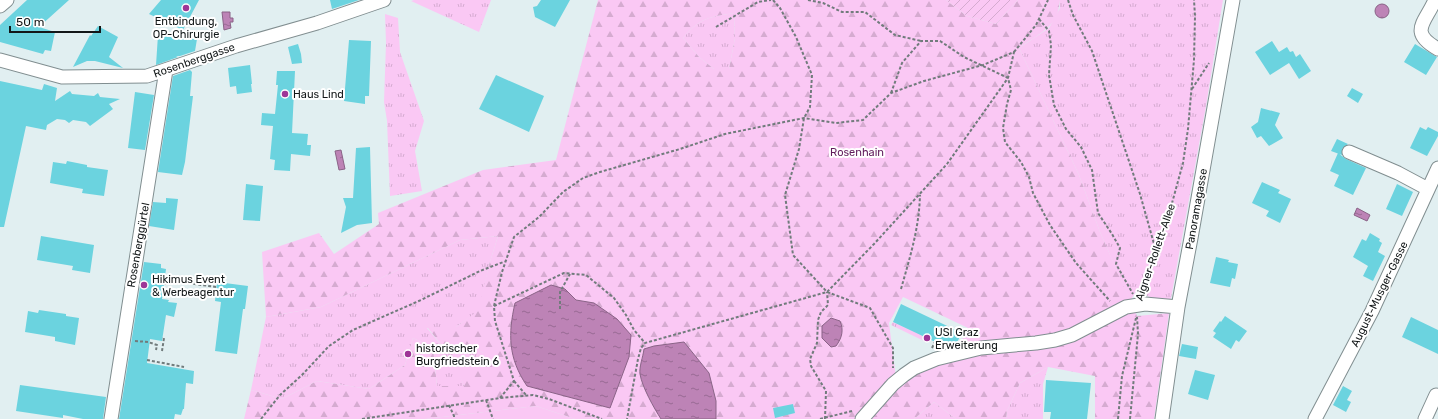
<svg xmlns="http://www.w3.org/2000/svg" width="1438" height="419" font-family="Rubik,sans-serif">
<defs>
<pattern id="grass-tufts" width="24" height="20" patternUnits="userSpaceOnUse"><rect width="24" height="20" fill="#fac8f4"/><path d="M3 7l-1-3M5 7V3M7 7l1-3M15 17l-1-3M17 17v-4M19 17l1-3" fill="none" stroke="#d5abd0"/></pattern>
<pattern id="forest-firs" width="22" height="20" patternUnits="userSpaceOnUse"><rect width="22" height="20" fill="#fac8f4"/><path d="M5 1l3.5 6h-7zM16 11l3.5 6h-7z" fill="#d5abd0"/></pattern>
<pattern id="garden-furrows" width="10" height="10" patternUnits="userSpaceOnUse"><rect width="10" height="10" fill="#fac8f4"/><path d="M-1 1l2-2M0 10L10 0M9 11l2-2" fill="none" stroke="#d5abd0"/></pattern>
<pattern id="water-ripples" width="26" height="14" patternUnits="userSpaceOnUse"><rect width="26" height="14" fill="#bd83b6"/><path d="M2 4q2-2 4 0t4 0M15 11q2-2 4 0t4 0" fill="none" stroke="#986a93"/></pattern>
</defs>
<rect width="100%" height="100%" fill="#e1eff1"/>
<!-- grass -->
<path fill="url(#grass-tufts)" d="M 414,0 L 491,0 L 479,32 L 411,1 Z
M 1059,0 L 1223,0 L 1206,106 L 1171,298 L 1169,300 L 1153,299 L 1137,290 L 1130,301 L 1100,232 L 1079,175 L 1019,48 L 1049,28 L 1060,8 Z
M 734,13 L 735,38 L 729,69 L 714,69 L 699,57 L 683,38 C 700,18 709,17 734,13 Z
M 385,14 L 398,18 L 400,52 L 424,121 L 415,151 L 422,191 L 390,196 L 387,121 L 384,102 L 386,43 Z
M 498,236 L 489,265 L 479,311 L 456,327 L 427,328 L 448,353 L 464,348 L 474,346 L 483,353 L 483,361 L 457,367 L 464,386 L 437,386 L 433,348 L 413,338 L 405,365 L 369,389 L 317,381 L 282,399 L 251,390 L 266,317 L 321,307 L 460,240 Z
M 893,322 L 926,337 L 924,341 L 891,325 Z
M 1048,367 L 1043,384 L 1043,419 L 1006,419 L 1007,411 L 1020,383 Z
M 934,402 L 956,419 L 914,419 Z"/>
<!-- forest -->
<path fill="url(#forest-firs)" fill-rule="evenodd" d="M 598,0 L 946,0 L 967,16 L 996,24 L 1018,0 L 1059,0 C 1061,26 1036,35 1019,48 L 1079,175 L 1100,232 L 1137,316 L 1169,313 L 1154,419 L 1095,419 L 1095,376 L 1048,367 L 1020,383 L 1007,411 L 1006,419 L 956,419 L 934,402 L 914,419 L 716,419 L 716,401 L 709,373 L 684,342 L 644,350 C 643,357 639,367 640,374 C 642,388 654,408 661,419 L 575,419 L 536,406 L 425,419 L 244,419 L 251,390 L 282,399 L 317,381 L 369,389 L 405,365 L 413,338 L 433,348 L 437,386 L 464,386 L 456,367 L 482,361 L 483,353 L 474,346 L 464,348 L 448,353 L 427,327 L 456,327 L 478,311 L 489,265 L 498,236 L 460,240 L 321,307 L 266,317 L 262,252 L 319,233 L 334,254 L 379,224 L 378,213 L 483,170 L 556,160 ZM 734,13 L 735,38 L 729,69 L 714,69 L 699,57 L 683,38 C 700,18 709,17 734,13 ZM 565,289 L 576,300 L 594,303 L 510,324 ZM 903,297 L 968,328 L 957,349 L 896,378 L 889,323 Z"/>
<!-- garden -->
<path fill="url(#garden-furrows)" d="M 946,0 L 1018,0 L 996,24 L 967,16 Z"/>
<!-- pitch -->
<path fill="#fac8f4" d="M 536,406 L 575,419 L 425,419 Z"/>
<!-- water -->
<path fill="url(#water-ripples)" stroke="#8a6387" d="M1375 11a7 7 0 1 1 14 0a7 7 0 1 1-14 0Z
M 222,12 L 230,12 L 230,18 L 233,18 L 233,22 L 230,22 L 231,28 L 224,30 Z
M 341,150 L 345,169 L 339,170 L 335,151 Z
M 1357,208 L 1370,215 L 1367,221 L 1354,215 Z
M 551,285 L 565,289 L 576,300 L 594,303 L 617,319 L 631,335 L 629,357 L 610,408 L 527,386 C 508,358 508,334 515,303 Z
M 831,318 L 840,321 C 844,330 842,338 836,346 L 831,347 L 822,338 L 822,326 Z
M 684,342 L 709,373 L 716,401 L 716,419 L 661,419 C 654,408 642,387 640,374 C 639,367 643,357 644,349 L 654,346 Z"/>
<!-- building -->
<path fill="#6bd3df" d="M 27,0 L 69,0 L 39,27 L 55,32 L 51,51 L 45,50 L 43,54 L 0,42 L 0,25 Z
M 161,0 L 199,0 L 183,30 L 149,14 Z
M 330,0 L 359,0 L 332,9 Z
M 541,0 L 570,0 L 555,27 L 535,17 L 533,7 L 537,6 Z
M 98,26 L 118,37 L 109,57 L 123,68 L 95,61 L 87,61 L 73,67 L 90,35 L 91,36 Z
M 158,35 L 197,39 L 195,51 L 180,56 L 176,56 L 178,57 L 156,65 Z
M 349,40 L 371,41 L 369,96 L 365,96 L 365,104 L 344,101 Z
M 1272,41 L 1279,52 L 1287,47 L 1290,52 L 1293,51 L 1296,57 L 1300,54 L 1311,71 L 1299,79 L 1289,63 L 1270,75 L 1255,52 Z
M 298,44 L 301,54 L 302,63 L 292,64 L 288,47 Z
M 1415,44 L 1437,57 L 1426,75 L 1404,62 Z
M 250,65 L 252,84 L 251,84 L 252,92 L 237,94 L 236,86 L 230,87 L 228,68 Z
M 190,70 L 192,72 L 190,96 L 193,96 L 185,162 L 182,175 L 158,172 L 173,76 Z
M 277,71 L 295,71 L 292,133 L 308,134 L 307,145 L 311,145 L 310,156 L 291,154 L 290,171 L 274,170 L 275,160 L 270,159 L 273,126 L 261,125 L 262,113 L 275,114 L 278,85 L 276,85 Z
M 496,75 L 544,96 L 529,132 L 479,109 Z
M 0,81 L 42,90 L 44,84 L 57,88 L 55,101 L 70,91 L 72,94 L 94,96 L 98,93 L 100,97 L 120,99 L 109,104 L 113,109 L 90,126 L 86,122 L 73,120 L 69,123 L 65,120 L 57,119 L 47,125 L 46,130 L 26,126 L 4,227 L 0,227 Z
M 1352,88 L 1363,94 L 1358,103 L 1347,96 Z
M 135,92 L 154,95 L 145,150 L 128,148 Z
M 1261,108 L 1280,113 L 1275,125 L 1283,138 L 1269,146 L 1261,136 L 1257,138 L 1251,127 L 1258,122 Z
M 1420,127 L 1426,130 L 1428,127 L 1438,132 L 1438,136 L 1427,156 L 1410,148 Z
M 1337,139 L 1348,144 L 1342,149 L 1342,155 L 1331,151 Z
M 370,147 L 372,223 L 357,225 L 341,233 L 346,207 L 343,198 L 353,198 L 356,148 Z
M 1338,153 L 1346,159 L 1366,168 L 1353,195 L 1334,186 L 1339,175 L 1330,171 Z
M 67,161 L 87,165 L 87,167 L 108,170 L 104,196 L 82,193 L 83,189 L 50,183 L 53,162 L 66,164 Z
M 1262,182 L 1280,190 L 1278,193 L 1291,199 L 1280,223 L 1266,216 L 1269,211 L 1252,203 Z
M 246,184 L 263,186 L 260,221 L 243,220 Z
M 1397,184 L 1413,192 L 1402,216 L 1386,209 Z
M 166,198 L 178,199 L 174,230 L 149,226 L 153,202 L 166,203 Z
M 1370,233 L 1380,239 L 1379,241 L 1382,243 L 1378,252 L 1385,256 L 1373,281 L 1363,276 L 1368,266 L 1353,257 L 1362,239 L 1366,241 Z
M 41,236 L 94,245 L 90,273 L 72,270 L 73,266 L 37,260 Z
M 1216,257 L 1229,260 L 1228,262 L 1238,264 L 1235,279 L 1232,278 L 1230,287 L 1210,283 Z
M 144,262 L 161,264 L 161,268 L 166,269 L 162,299 L 169,300 L 168,302 L 177,303 L 174,317 L 166,315 L 162,341 L 150,339 L 147,363 L 194,371 L 193,384 L 186,383 L 184,409 L 183,409 L 181,415 L 175,414 L 174,419 L 119,419 Z
M 217,282 L 248,286 L 245,309 L 243,309 L 237,354 L 215,351 L 221,302 L 215,301 Z
M 901,304 L 962,333 L 955,346 L 948,348 L 893,322 Z
M 39,310 L 66,314 L 66,316 L 79,318 L 75,345 L 55,341 L 55,337 L 25,332 L 28,311 L 38,313 Z
M 1225,316 L 1247,331 L 1239,342 L 1236,340 L 1231,349 L 1213,337 L 1216,333 L 1213,331 L 1220,321 L 1221,322 Z
M 1411,317 L 1438,330 L 1438,354 L 1402,337 Z
M 1182,344 L 1198,347 L 1196,359 L 1179,356 Z
M 1195,370 L 1215,375 L 1208,400 L 1188,394 Z
M 1046,380 L 1091,383 L 1087,419 L 1050,419 L 1051,412 L 1044,412 Z
M 20,385 L 106,397 L 103,419 L 83,419 L 63,415 L 63,418 L 16,411 Z
M 1343,386 L 1352,391 L 1347,400 L 1351,402 L 1346,412 L 1333,405 Z
M 793,404 L 795,413 L 775,418 L 773,408 Z"/>
<g fill="none" stroke-linecap="round" stroke-linejoin="round">
<!-- minor casing -->
<g stroke="#818e90" stroke-width="15">
<path id="minor" d="M 1435,0 C 1425,23 1408,32 1438,49
M 0,6 L 7,0
M 0,60 L 62,77 L 147,76 L 236,46 L 317,23 L 384,0
M 1349,152 L 1398,173 L 1428,189
M 111,419 L 166,70
M 862,419 L 893,384 L 904,375 L 914,368 L 936,359 L 981,348 L 1036,343 L 1055,340 L 1072,335 L 1126,307 L 1145,304 L 1178,307
M 1162,419 L 1178,307 L 1191,238 L 1233,0
M 1315,419 L 1372,311 L 1438,168
M 1425,419 L 1436,395"/>
</g>
<!-- path -->
<path stroke="#717b7c" stroke-width="2" stroke-dasharray="3 2" stroke-linecap="butt" d="M 773,0 L 780,8 L 796,37 L 812,75 L 810,107 L 804,118 L 799,149 L 785,195 L 793,255 L 827,292 L 870,308 L 893,348 L 893,368
M 808,0 L 823,3 L 842,12 L 865,12 L 895,35 L 921,41
M 1068,0 L 1073,15 L 1092,51 L 1140,194 L 1156,251
M 1039,19 L 1049,31 L 1051,45 L 1049,75 L 1054,105 L 1066,129 L 1081,147 L 1092,170 L 1098,213 L 1112,234 L 1120,248 L 1116,264 L 1133,294
M 716,27 L 758,2 L 771,0
M 1014,52 L 1036,25 L 1048,0
M 1192,89 L 1209,63
M 891,93 L 902,63 L 921,41 L 940,41 L 964,57 L 1008,78 L 1011,90 L 1007,104 L 1003,128 L 1005,142 L 1021,162 L 1029,177 L 1033,193 L 1050,225 L 1076,263 L 1110,301
M 164,284 L 173,281 L 216,287
M 901,289 C 910,257 919,229 920,195
M 1141,293 L 1146,274 L 1166,225 L 1183,163 L 1188,129 L 1194,60 L 1195,16 L 1194,0
M 494,306 L 564,273 L 586,275 L 614,298 L 626,315 L 634,330 L 645,343
M 560,309 L 560,292 L 570,274
M 135,341 L 148,342 L 157,345 L 156,350
M 932,348 L 935,342
M 162,351 L 164,338 L 162,338
M 147,360 L 184,367
M 514,381 L 526,395
M 500,398 L 514,381 L 495,321 L 494,306 L 502,272 L 514,237 L 539,217 L 563,192 L 583,178 L 600,172 L 680,149 L 725,134 L 804,118 L 836,123 L 863,120 L 891,93 L 924,81 L 983,65 L 1014,52 L 1008,78 L 947,164 L 874,244 L 827,292 L 645,343 L 641,348 L 638,359 L 627,419
M 486,400 L 493,419
M 449,405 L 454,416 L 454,419
M 261,419 L 280,395 L 302,375 L 329,346 L 353,330 L 421,300 L 480,271 L 506,261
M 362,419 L 500,398 L 533,395 L 549,399 L 602,419
M 820,419 L 852,411
M 825,419 L 826,391 L 811,366 L 810,359 L 817,343 L 818,320 L 821,312 L 828,305 L 827,292
M 1118,419 L 1122,376 L 1136,318
M 1130,419 L 1138,334 L 1137,317"/>
<!-- minor -->
<use href="#minor" stroke="#fff" stroke-width="13"/>
</g>
<!-- markers -->
<g fill="#9e3597" stroke="#fff" stroke-width="1.5">
<circle cx="186" cy="8" r="4"/>
<circle cx="285" cy="94" r="4"/>
<circle cx="144" cy="285" r="4"/>
<circle cx="927" cy="338" r="4"/>
<circle cx="408" cy="354" r="4"/>
</g>
<g text-anchor="middle" stroke-width="4" stroke-linejoin="round" paint-order="stroke">
<!-- poi labels -->
<g font-size="11" fill="#121718" stroke="#fff" text-anchor="start">
<text x="186" y="25" text-anchor="middle">Entbindung,<tspan x="186" dy="13">OP-Chirurgie</tspan></text>
<text x="293" y="98">Haus Lind</text>
<text x="152" y="283">Hikimus Event<tspan x="152" dy="13">&amp; Werbeagentur</tspan></text>
<text x="935" y="336">USI Graz<tspan x="935" dy="13">Erweiterung</tspan></text>
<text x="416" y="352">historischer<tspan x="416" dy="13">Burgfriedstein 6</tspan></text>
</g>
<!-- street labels -->
<g font-size="11" fill="#121718" stroke="#fff">
<text transform="translate(194 60) rotate(-19)" y="4">Rosenberggasse</text>
<text transform="translate(1196 209) rotate(-80)" y="4">Panoramagasse</text>
<text transform="translate(138 245) rotate(-80)" y="4">Rosenberggürtel</text>
<text transform="translate(1155 252) rotate(-71)" y="4">Aigner-Rollett-Allee</text>
<text transform="translate(1379 294) rotate(-64)" y="4">August-Musger-Gasse</text>
</g>
<!-- park labels -->
<g font-size="11" fill="#611c5c" stroke="#fff">
<text x="857" y="156">Rosenhain</text>
</g>
</g>
<!-- scale -->
<path d="M10 26v6h90v-6" fill="none" stroke="#121718" stroke-width="2"/>
<text x="16" y="26" font-size="12" fill="#121718" stroke="#ffffff" stroke-width="3" paint-order="stroke">50 m</text>
</svg>
